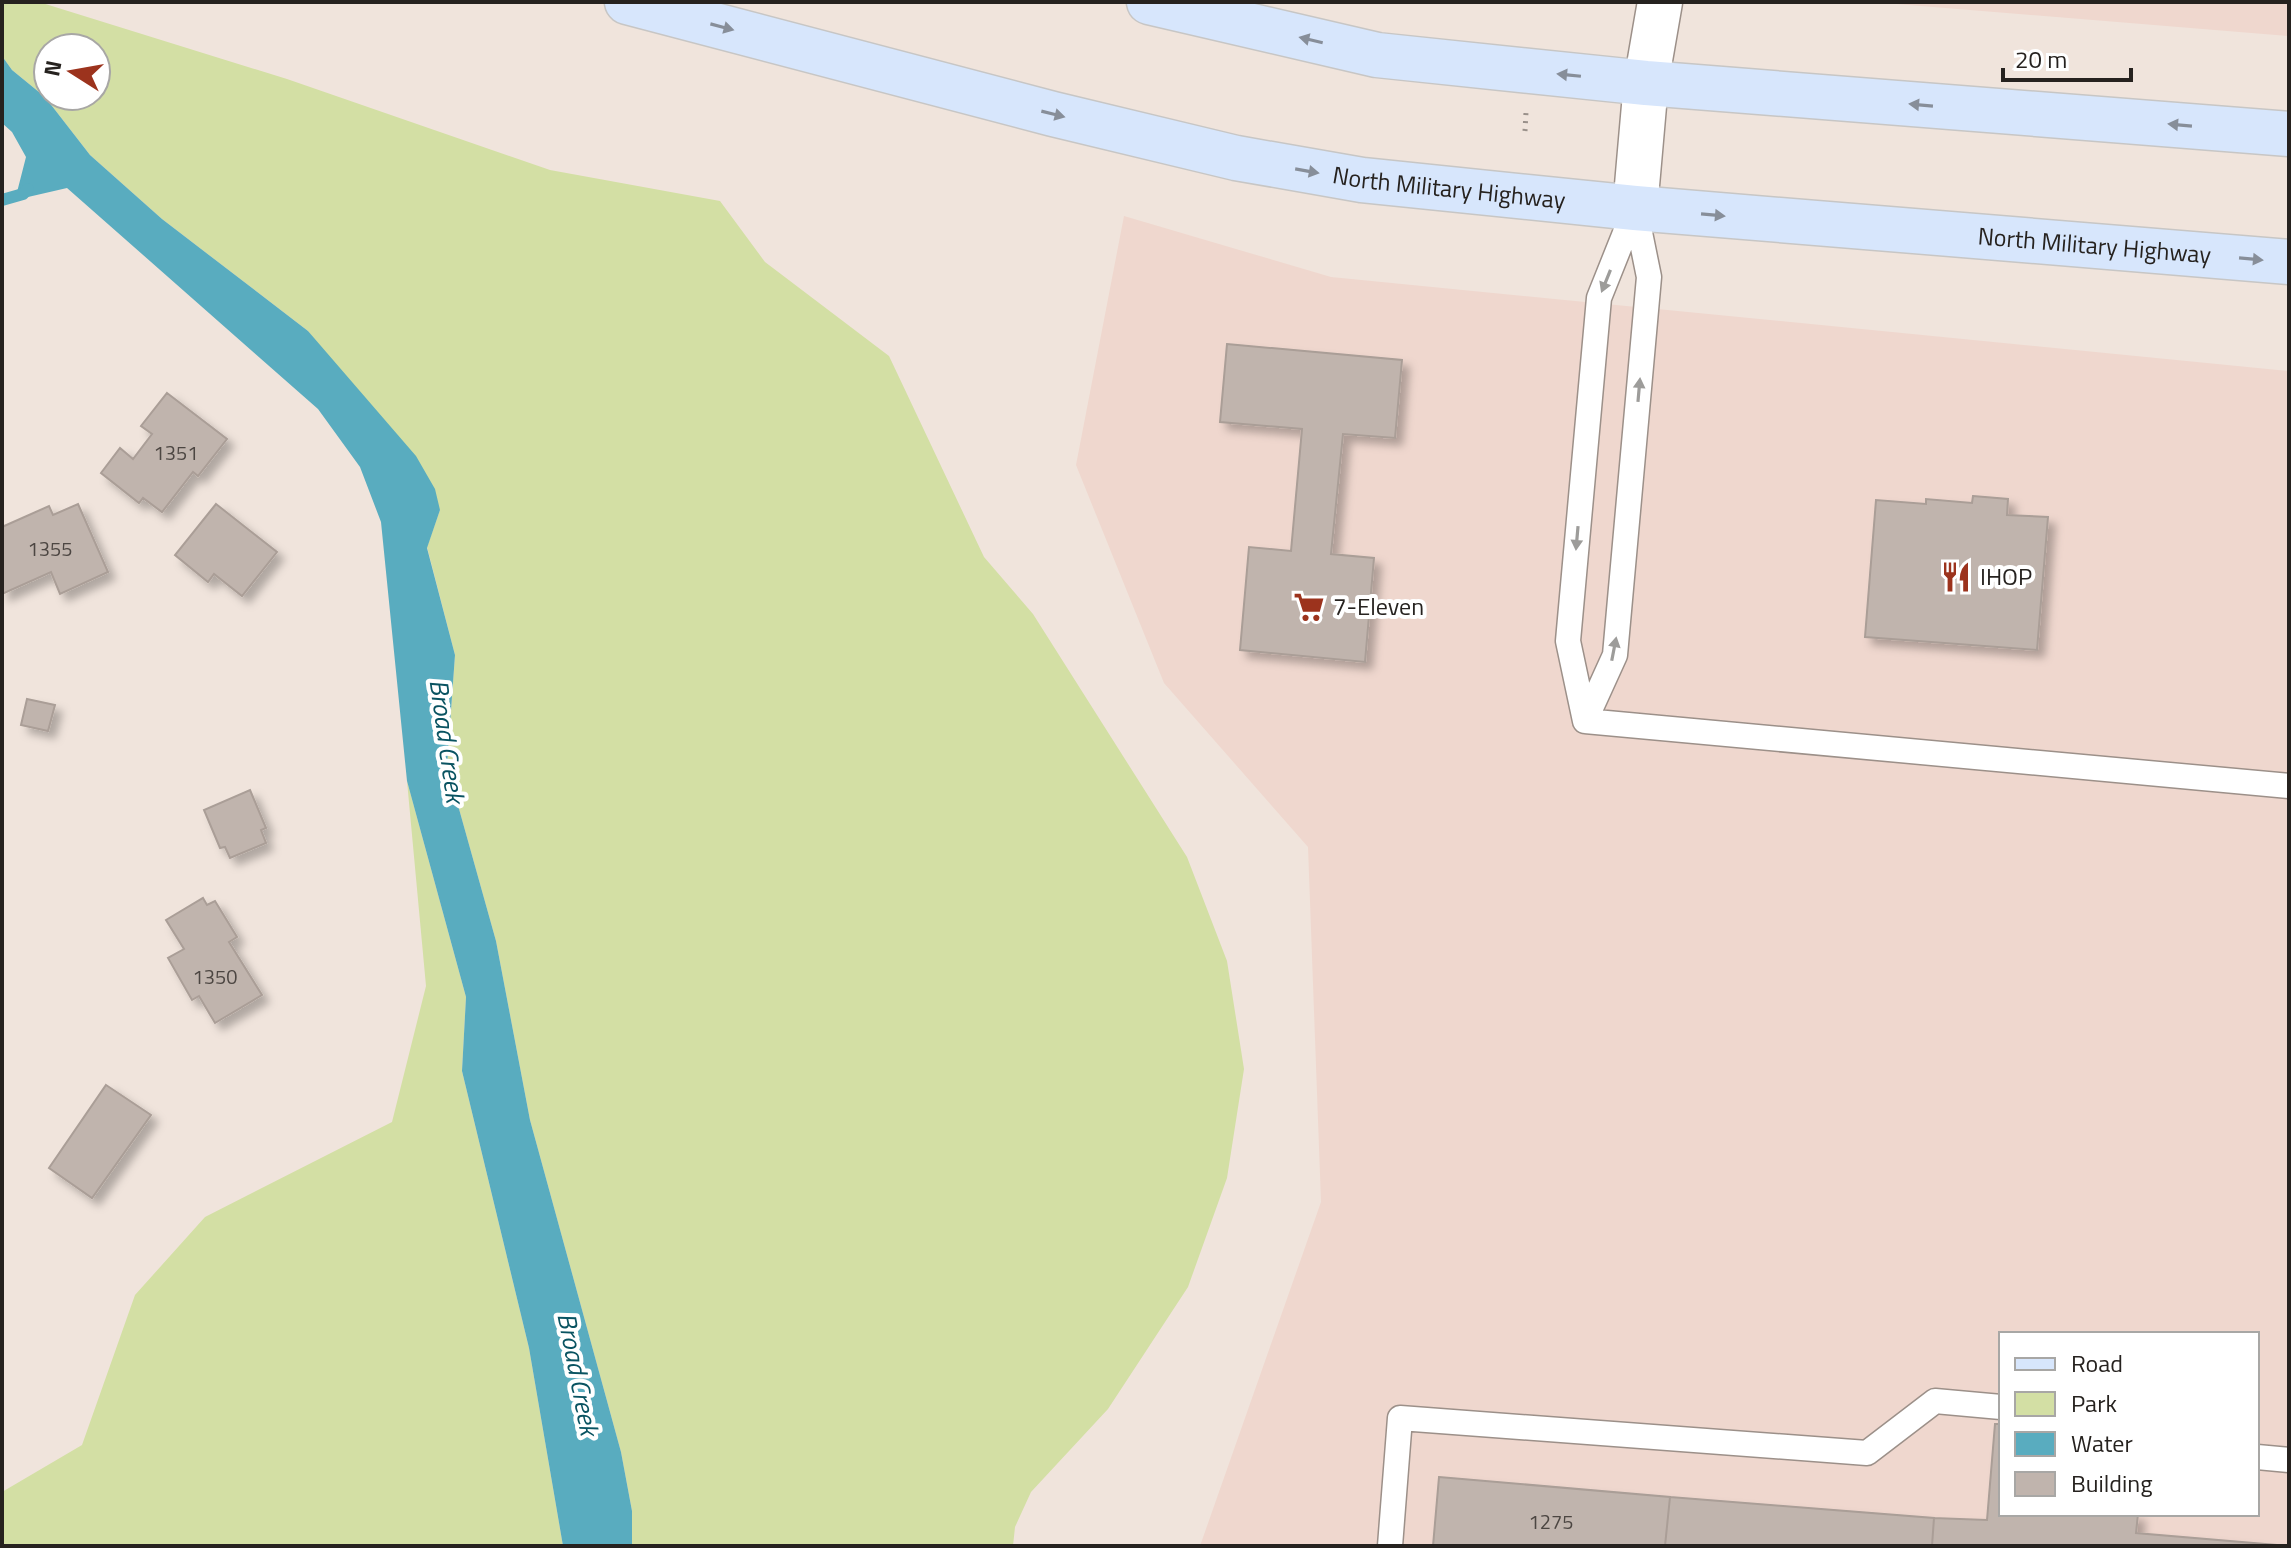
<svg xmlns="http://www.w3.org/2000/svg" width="2291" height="1548" font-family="'Titillium Web',sans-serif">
<defs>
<filter id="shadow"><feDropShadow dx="7" dy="7" stdDeviation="4" flood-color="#0004"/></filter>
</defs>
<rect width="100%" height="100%" fill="#f0e4dc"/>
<!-- commercial -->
<path fill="#efd7ce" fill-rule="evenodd" d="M 1872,2 L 2289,2 L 2289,36 Z
M 1124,216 L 1331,277 L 2289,371 L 2289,1546 L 1200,1546 L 1321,1202 L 1308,847 L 1164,683 L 1076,465 ZM 2001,1334 L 2257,1334 L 2257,1514 L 2001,1514 Z"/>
<!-- green -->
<path fill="#d3dfa4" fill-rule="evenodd" d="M 2,2 L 39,2 L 287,79 L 550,170 L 720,201 L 765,262 L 889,356 L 984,557 L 1033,614 L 1187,857 L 1227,961 L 1244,1069 L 1227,1178 L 1188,1287 L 1108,1409 L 1031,1492 L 1015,1527 L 1013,1546 L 632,1546 L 632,1511 L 621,1452 L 530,1120 L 496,941 L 447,766 L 455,655 L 427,547 L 440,510 L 308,331 L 162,219 L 90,155 L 45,97 L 12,70 L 2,56 ZM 48,48 L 96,48 L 96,96 L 48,96 Z
M 407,781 L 466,997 L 462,1071 L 529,1348 L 563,1546 L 2,1546 L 2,1492 L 82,1445 L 135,1295 L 205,1217 L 392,1122 L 426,986 Z"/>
<!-- water -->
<path fill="#59acbf" d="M 2,56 L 12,70 L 45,97 L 90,155 L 162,219 L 308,331 L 416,456 L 435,489 L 440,510 L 427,548 L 455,655 L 447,766 L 496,941 L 530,1120 L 621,1452 L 632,1511 L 632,1546 L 563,1546 L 529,1348 L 462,1071 L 466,997 L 407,781 L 381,522 L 360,467 L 318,409 L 67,188 L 15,200 L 26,157 L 12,132 L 2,123 Z"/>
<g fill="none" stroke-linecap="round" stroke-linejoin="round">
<!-- stream -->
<path stroke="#59acbf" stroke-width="12" d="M 2,200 L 23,194 L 28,189"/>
</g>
<!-- building -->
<path fill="#c0b4ad" stroke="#aa9e97" stroke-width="2" filter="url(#shadow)" d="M 1227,344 L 1402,360 L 1395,438 L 1343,434 L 1331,554 L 1374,558 L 1365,662 L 1240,650 L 1249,547 L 1291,551 L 1302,429 L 1220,422 Z
M 167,393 L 227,439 L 198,476 L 193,472 L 162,512 L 143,498 L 139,503 L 101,473 L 120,448 L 133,459 L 152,434 L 141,426 Z
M 1973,496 L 2008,499 L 2007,515 L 2048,517 L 2037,650 L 1865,637 L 1876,500 L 1926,504 L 1926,499 L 1972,503 Z
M 78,504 L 108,572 L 60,594 L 51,572 L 2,594 L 2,527 L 49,506 L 53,515 Z
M 216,504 L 277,552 L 242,596 L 214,574 L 208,582 L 175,555 Z
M 27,699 L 55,705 L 48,731 L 21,725 Z
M 250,790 L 266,828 L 261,830 L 266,843 L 230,858 L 225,847 L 220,848 L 204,810 Z
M 203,898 L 207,905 L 215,901 L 237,937 L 229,942 L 262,995 L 215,1023 L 199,996 L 192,1000 L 168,958 L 184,949 L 166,920 Z
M 106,1085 L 151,1115 L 92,1198 L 49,1168 Z
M 1995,1424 L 2001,1424 L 2001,1514 L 2138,1514 L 2136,1533 L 2289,1546 L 1932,1546 L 1934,1518 L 1987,1520 Z
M 1439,1477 L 1670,1497 L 1665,1546 L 1433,1546 Z
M 1670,1497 L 1934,1518 L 1932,1546 L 1665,1546 Z"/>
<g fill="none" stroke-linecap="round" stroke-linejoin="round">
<!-- lane casing -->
<g stroke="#9c9089" stroke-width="27">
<path id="lane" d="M 1585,721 L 2289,786
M 1585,721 L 1568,641 L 1599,298 L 1635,208
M 1585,721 L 1615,655 L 1649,277 L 1635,208
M 2257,1457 L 2289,1460
M 1390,1546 L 1400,1418 L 1867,1453 L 1935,1401 L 2001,1407"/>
</g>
<!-- street casing -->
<g stroke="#9c9089" stroke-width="47">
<path id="street" d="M 1635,208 L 1646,83 L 1660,2"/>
</g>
<!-- primary casing -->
<g stroke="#c7c6c5" stroke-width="47">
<g id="primary">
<path id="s1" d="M 627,2 L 1053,114 L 1236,158 L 1362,180 L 1635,208 L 2289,262"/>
<path d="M 1149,2 L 1377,55 L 1646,83 L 2289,134"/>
</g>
</g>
<!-- path -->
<path stroke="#99908a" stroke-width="5" stroke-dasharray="2 6" stroke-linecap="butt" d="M 1525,131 L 1526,112"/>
<!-- lane -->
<use href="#lane" stroke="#fff" stroke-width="24"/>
<!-- street -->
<use href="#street" stroke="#fff" stroke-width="44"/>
<!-- primary -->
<use href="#primary" stroke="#d7e6fc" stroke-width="44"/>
</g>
<!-- one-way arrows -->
<defs><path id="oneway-solid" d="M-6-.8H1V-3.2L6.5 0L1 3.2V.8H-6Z" transform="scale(2)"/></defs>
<g fill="#878e99">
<use href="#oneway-solid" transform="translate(722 27) rotate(15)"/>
<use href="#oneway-solid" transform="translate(1311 40) rotate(-167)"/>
<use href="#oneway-solid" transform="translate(1569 75) rotate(-174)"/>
<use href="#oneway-solid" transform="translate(1921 105) rotate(-175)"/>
<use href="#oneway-solid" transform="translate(1053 114) rotate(14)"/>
<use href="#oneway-solid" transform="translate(2180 125) rotate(-175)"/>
<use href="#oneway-solid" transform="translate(1307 171) rotate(10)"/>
<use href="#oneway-solid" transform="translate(1713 215) rotate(5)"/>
<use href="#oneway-solid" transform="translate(2251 259) rotate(5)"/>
</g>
<g fill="#9d9c9a">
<use href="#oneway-solid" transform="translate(1606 281) rotate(112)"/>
<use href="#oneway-solid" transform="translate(1639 390) rotate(-85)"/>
<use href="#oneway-solid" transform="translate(1577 538) rotate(95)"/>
<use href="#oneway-solid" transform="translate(1614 649) rotate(-79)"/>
</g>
<!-- icons -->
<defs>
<g id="restaurant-bare" transform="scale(2.4)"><path d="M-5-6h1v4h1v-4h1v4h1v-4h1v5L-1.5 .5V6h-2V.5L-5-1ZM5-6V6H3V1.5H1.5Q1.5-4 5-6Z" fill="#9c331d" stroke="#fff" stroke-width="2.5" paint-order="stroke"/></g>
<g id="supermarket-bare" transform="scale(2.4)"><path d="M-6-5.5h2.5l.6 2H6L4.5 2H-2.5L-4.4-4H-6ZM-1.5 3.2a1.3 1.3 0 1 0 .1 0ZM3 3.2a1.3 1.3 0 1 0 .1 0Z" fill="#9c331d" stroke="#fff" stroke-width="2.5" paint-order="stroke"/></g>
</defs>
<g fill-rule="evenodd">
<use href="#restaurant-bare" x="1956" y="577"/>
<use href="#supermarket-bare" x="1309" y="607"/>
</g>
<g text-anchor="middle" stroke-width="8" stroke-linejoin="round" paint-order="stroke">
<!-- number labels -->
<g font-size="20" fill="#4c4642">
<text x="176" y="460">1351</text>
<text x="50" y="556">1355</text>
<text x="215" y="984">1350</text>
<text x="1551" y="1529">1275</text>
</g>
<!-- street labels -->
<g font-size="24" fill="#26221f" stroke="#fff">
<text dy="8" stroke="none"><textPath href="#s1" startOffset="844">North Military Highway</textPath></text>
<text dy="8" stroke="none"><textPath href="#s1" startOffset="1492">North Military Highway</textPath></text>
</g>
<!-- poi labels -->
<g font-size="24" fill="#26221f" stroke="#fff" text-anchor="start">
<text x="1980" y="585">IHOP</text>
<text x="1333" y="615">7-Eleven</text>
</g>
<!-- water labels -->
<g font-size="26" font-style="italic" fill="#095361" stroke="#fff">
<text transform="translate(447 741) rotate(82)" y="9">Broad Creek</text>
<text transform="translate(578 1374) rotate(79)" y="9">Broad Creek</text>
</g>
</g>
<!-- border -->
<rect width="2291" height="1548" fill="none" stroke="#26221f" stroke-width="8"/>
<!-- legend -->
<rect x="1999" y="1332" width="260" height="184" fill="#ffffff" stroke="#a8a7a5" stroke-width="2"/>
<rect x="2015" y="1358" width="40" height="12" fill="#d7e6fc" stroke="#a8a7a5" stroke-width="2"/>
<text x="2071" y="1372" font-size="24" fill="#26221f">Road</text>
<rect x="2015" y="1392" width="40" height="24" fill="#d3dfa4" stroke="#a8a7a5" stroke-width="2"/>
<text x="2071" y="1412" font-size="24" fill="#26221f">Park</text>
<rect x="2015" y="1432" width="40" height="24" fill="#59acbf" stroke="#a8a7a5" stroke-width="2"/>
<text x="2071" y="1452" font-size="24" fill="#26221f">Water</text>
<rect x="2015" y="1472" width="40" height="24" fill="#c0b4ad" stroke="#a8a7a5" stroke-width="2"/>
<text x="2071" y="1492" font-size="24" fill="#26221f">Building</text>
<!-- north arrow -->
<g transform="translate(72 72) rotate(281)"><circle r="38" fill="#ffffff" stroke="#a8a7a5" stroke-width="2"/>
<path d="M0-6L14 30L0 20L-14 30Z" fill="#9c331d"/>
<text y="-12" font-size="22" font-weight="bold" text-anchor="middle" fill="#26221f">N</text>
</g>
<!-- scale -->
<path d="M2003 68v12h128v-12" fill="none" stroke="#26221f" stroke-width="4"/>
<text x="2015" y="68" font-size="24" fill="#26221f" stroke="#ffffff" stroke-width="6" paint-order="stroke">20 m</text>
</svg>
